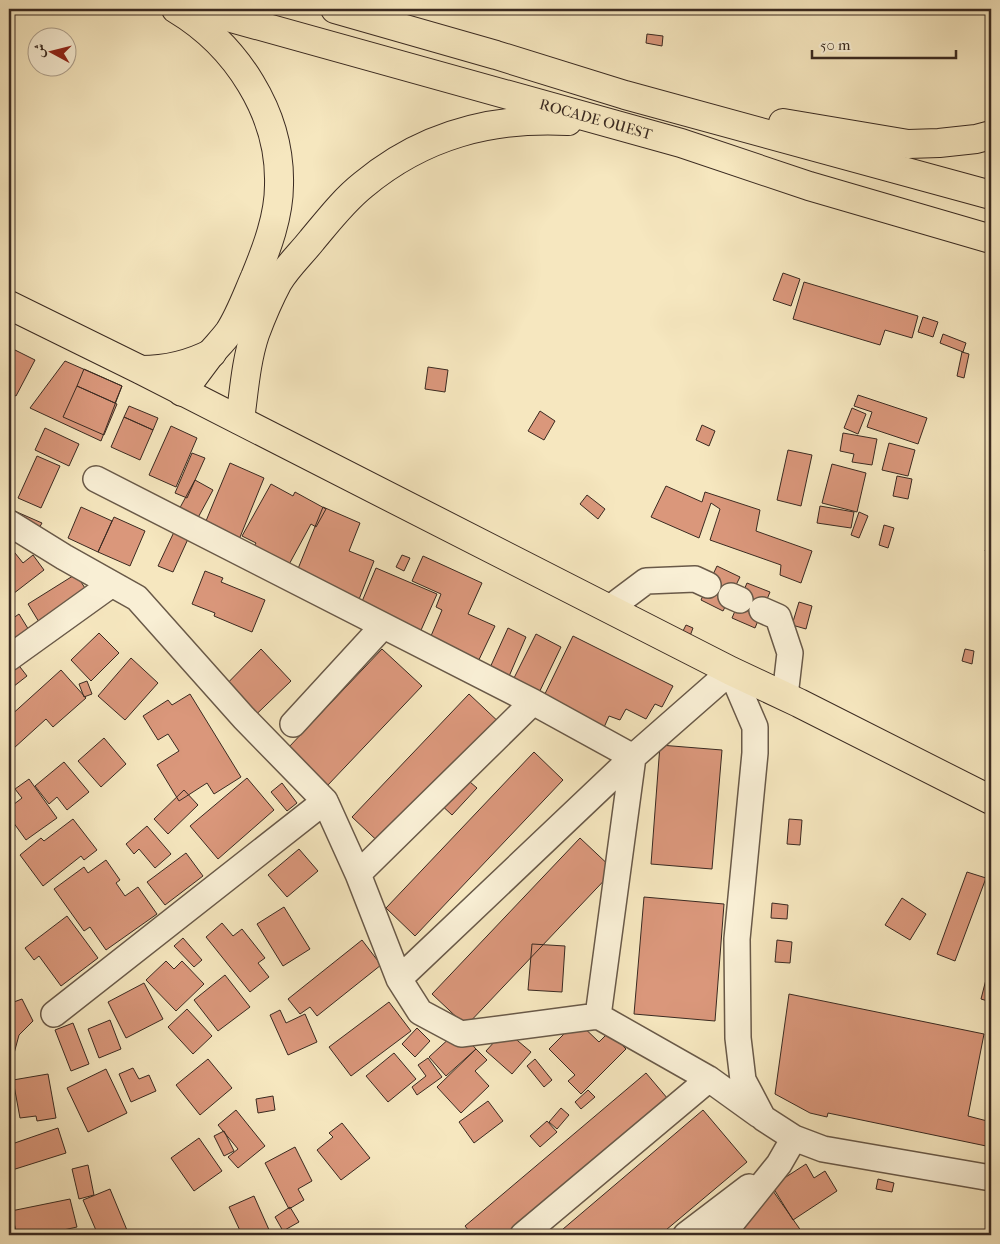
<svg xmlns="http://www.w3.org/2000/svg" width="1000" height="1244" font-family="'IM FELL French Canon',Amiri,serif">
<rect width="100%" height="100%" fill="#f6e7bf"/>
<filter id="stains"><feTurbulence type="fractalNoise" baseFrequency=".004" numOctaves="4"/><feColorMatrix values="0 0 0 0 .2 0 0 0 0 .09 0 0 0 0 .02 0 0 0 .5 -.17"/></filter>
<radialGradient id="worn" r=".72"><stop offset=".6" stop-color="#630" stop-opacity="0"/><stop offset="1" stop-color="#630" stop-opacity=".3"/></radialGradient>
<!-- building -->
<path fill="#da977b" stroke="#3a2a21" d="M 647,34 L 663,36 L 662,46 L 646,43 Z
M 783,273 L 800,279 L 791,306 L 773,300 Z
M 804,282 L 918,316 L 912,338 L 885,330 L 880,345 L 793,319 Z
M 923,317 L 938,322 L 933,337 L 918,332 Z
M 943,334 L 966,343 L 963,352 L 940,343 Z
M 9,347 L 35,360 L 16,396 L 9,393 Z
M 962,352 L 969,354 L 964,378 L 957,376 Z
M 65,361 L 122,386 L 101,441 L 30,408 Z
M 428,367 L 448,370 L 445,392 L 425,389 Z
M 84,369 L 122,386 L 115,403 L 77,386 Z
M 77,386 L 117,404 L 104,435 L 63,417 Z
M 858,395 L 927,418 L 918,444 L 867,427 L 872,412 L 854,406 Z
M 129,406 L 158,418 L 153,430 L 124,417 Z
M 852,408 L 866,414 L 858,434 L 844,428 Z
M 540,411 L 555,421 L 544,440 L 528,431 Z
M 124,417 L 153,430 L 140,460 L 111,447 Z
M 702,425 L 715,431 L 709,446 L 696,440 Z
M 171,426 L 197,438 L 176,487 L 149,475 Z
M 45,428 L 79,444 L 69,466 L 35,450 Z
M 843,433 L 877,439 L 872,465 L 852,462 L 854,454 L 840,451 Z
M 889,443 L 915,450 L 908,476 L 882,470 Z
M 788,450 L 812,455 L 801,506 L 777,500 Z
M 192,453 L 205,458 L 187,498 L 175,493 Z
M 37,456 L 60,466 L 41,508 L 18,498 Z
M 230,463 L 264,478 L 236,547 L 201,533 Z
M 832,464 L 866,473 L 857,512 L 822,503 Z
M 897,476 L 912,479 L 908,499 L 893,496 Z
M 195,480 L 213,490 L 194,525 L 176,515 Z
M 271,484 L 293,496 L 295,492 L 326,509 L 316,527 L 311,524 L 286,570 L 253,548 L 256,543 L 242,536 Z
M 666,486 L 702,502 L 705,492 L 760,510 L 756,531 L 812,551 L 801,583 L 780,575 L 781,565 L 710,540 L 720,509 L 711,503 L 699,538 L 651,517 Z
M 587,495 L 605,509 L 598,519 L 580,504 Z
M 820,506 L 854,512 L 851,528 L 817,523 Z
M 81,507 L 112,521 L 98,552 L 68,538 Z
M 323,507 L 360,523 L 349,551 L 374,561 L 356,607 L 293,581 Z
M 10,509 L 42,523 L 38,530 L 9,512 Z
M 859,512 L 868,516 L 859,538 L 851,535 Z
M 114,517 L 145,531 L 130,566 L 98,552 Z
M 884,525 L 894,528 L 888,548 L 879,545 Z
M 174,532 L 188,539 L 173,572 L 158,566 Z
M 991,539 L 991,554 L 985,551 Z
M 11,548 L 23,563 L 33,555 L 44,570 L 9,597 L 9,550 Z
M 402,555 L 410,558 L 404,571 L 396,567 Z
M 423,556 L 482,583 L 468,614 L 495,626 L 475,668 L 428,643 L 442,610 L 436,607 L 441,594 L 412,581 Z
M 717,566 L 740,577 L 723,611 L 701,600 Z
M 376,568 L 437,594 L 418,637 L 358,611 Z
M 205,571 L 223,578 L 221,582 L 265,600 L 252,632 L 214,616 L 215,613 L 192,604 Z
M 76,574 L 90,596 L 42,627 L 28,604 Z
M 747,583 L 770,592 L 755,628 L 732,618 Z
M 799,602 L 812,606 L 806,629 L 792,625 Z
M 19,614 L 32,635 L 9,650 L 9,621 Z
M 686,625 L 693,628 L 690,636 L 682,633 Z
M 508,628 L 526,637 L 507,681 L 488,672 Z
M 99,633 L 119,653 L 91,681 L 71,660 Z
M 536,634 L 561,647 L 536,699 L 510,686 Z
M 573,636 L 673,686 L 662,707 L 655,704 L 646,719 L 626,709 L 620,720 L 609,716 L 602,732 L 541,702 Z
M 261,649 L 291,681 L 241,729 L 212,699 Z
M 382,649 L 422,686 L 327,786 L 288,748 Z
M 965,649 L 974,651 L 972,664 L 962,661 Z
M 13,658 L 27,676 L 9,690 L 9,661 Z
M 131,658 L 158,683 L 125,720 L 98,696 Z
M 61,670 L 86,698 L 53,727 L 46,719 L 14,748 L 9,742 L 9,717 Z
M 87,681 L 92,694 L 84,697 L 79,684 Z
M 190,694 L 241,777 L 214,794 L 207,783 L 179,801 L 157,765 L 179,751 L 168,734 L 158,740 L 143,716 L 168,700 L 172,705 Z
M 469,694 L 503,726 L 386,849 L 352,817 Z
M 104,738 L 126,764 L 101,787 L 78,761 Z
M 660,745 L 722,750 L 712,869 L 651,864 Z
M 534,752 L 563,780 L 415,936 L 386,908 Z
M 64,762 L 89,792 L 67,810 L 57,797 L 49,804 L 35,786 Z
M 463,776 L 477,788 L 452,815 L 438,802 Z
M 247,778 L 274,810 L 218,859 L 190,826 Z
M 29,779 L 57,818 L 26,840 L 13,822 L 9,826 L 9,808 L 22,798 L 15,789 Z
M 282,783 L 297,803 L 287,811 L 271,792 Z
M 184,790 L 198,805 L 168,834 L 154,819 Z
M 73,819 L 97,850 L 84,860 L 81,856 L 43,886 L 20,855 L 41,838 L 44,841 Z
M 789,819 L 802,820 L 800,845 L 787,844 Z
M 147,826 L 171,854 L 155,868 L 139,849 L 134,854 L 126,844 Z
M 580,838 L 614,870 L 466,1026 L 432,994 Z
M 299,849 L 318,871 L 287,897 L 268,875 Z
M 186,853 L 203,876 L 165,905 L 147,882 Z
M 106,860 L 120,880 L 116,883 L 125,896 L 138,887 L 157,914 L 106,950 L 90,927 L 84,931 L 54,889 L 84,867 L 88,873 Z
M 967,872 L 986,878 L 955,961 L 937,954 Z
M 644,897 L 724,904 L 715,1021 L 634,1014 Z
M 902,898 L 926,914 L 910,940 L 885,925 Z
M 772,903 L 788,905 L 787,919 L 771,918 Z
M 284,907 L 310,949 L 283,966 L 257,924 Z
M 67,916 L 98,958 L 61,986 L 39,956 L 34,960 L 25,948 Z
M 222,923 L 233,936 L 242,929 L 265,958 L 258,963 L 269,977 L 250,992 L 206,937 Z
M 183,938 L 202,960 L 194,967 L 174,946 Z
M 362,940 L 381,965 L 317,1016 L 310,1007 L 300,1014 L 288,999 Z
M 777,940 L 792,942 L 790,963 L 775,962 Z
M 532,944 L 565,946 L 562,992 L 528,990 Z
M 991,960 L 991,1002 L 981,999 Z
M 166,961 L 174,969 L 182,961 L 204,984 L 176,1011 L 146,980 Z
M 9,962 L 13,972 L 9,974 Z
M 225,975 L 250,1007 L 218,1031 L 194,1000 Z
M 144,983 L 163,1019 L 126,1038 L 108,1002 Z
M 9,994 L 11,1003 L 22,999 L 33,1021 L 19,1035 L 9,1072 Z
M 789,994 L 984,1034 L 968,1116 L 991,1122 L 991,1147 L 828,1113 L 827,1117 L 810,1113 L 775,1094 Z
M 389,1002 L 411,1031 L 351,1076 L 329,1047 Z
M 187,1009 L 212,1036 L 193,1054 L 168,1027 Z
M 280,1010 L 286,1023 L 305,1014 L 317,1042 L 288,1055 L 270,1015 Z
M 110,1020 L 121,1049 L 99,1058 L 88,1029 Z
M 577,1021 L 599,1042 L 609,1032 L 626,1049 L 581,1094 L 568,1081 L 575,1075 L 549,1049 Z
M 73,1023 L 89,1064 L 71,1071 L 55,1030 Z
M 417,1028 L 430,1041 L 415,1057 L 402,1044 Z
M 505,1030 L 531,1052 L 512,1074 L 486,1051 Z
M 452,1036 L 464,1036 L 476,1049 L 446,1076 L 429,1057 Z
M 476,1049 L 487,1060 L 475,1071 L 489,1086 L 461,1113 L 437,1087 Z
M 394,1053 L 416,1079 L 388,1102 L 366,1076 Z
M 428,1058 L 442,1077 L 417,1095 L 412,1087 L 426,1076 L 418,1065 Z
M 208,1059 L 232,1088 L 200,1115 L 176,1085 Z
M 535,1059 L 552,1080 L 544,1087 L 527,1066 Z
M 133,1068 L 139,1079 L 149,1075 L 156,1091 L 131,1102 L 119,1074 Z
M 106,1069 L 127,1113 L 88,1132 L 67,1088 Z
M 646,1073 L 668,1099 L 508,1235 L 472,1235 L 465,1226 Z
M 48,1074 L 56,1118 L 37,1121 L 36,1116 L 20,1118 L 13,1080 Z
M 588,1090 L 595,1097 L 581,1109 L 575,1102 Z
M 273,1096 L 275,1110 L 258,1113 L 256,1099 Z
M 991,1100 L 991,1116 L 988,1116 Z
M 488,1101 L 503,1121 L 474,1143 L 459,1122 Z
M 561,1108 L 569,1115 L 557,1129 L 549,1122 Z
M 236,1110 L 265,1146 L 238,1168 L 228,1157 L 238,1149 L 218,1125 Z
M 703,1110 L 747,1162 L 660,1235 L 556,1235 Z
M 547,1121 L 557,1132 L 540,1147 L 530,1136 Z
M 342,1123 L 370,1158 L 341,1180 L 317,1150 L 333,1137 L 329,1133 Z
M 58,1128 L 66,1153 L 9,1171 L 9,1145 Z
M 224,1131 L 234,1151 L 224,1156 L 214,1136 Z
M 199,1138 L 222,1171 L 194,1191 L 171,1158 Z
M 295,1147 L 312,1181 L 298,1189 L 304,1200 L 289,1209 L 265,1163 Z
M 806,1164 L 814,1178 L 825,1171 L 837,1191 L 793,1220 L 772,1186 Z
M 88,1165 L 94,1195 L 79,1199 L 72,1169 Z
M 878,1179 L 894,1183 L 892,1192 L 876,1189 Z
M 110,1189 L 129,1235 L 98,1235 L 83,1200 Z
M 773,1191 L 804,1235 L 737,1235 Z
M 254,1196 L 270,1232 L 262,1235 L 242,1235 L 229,1207 Z
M 70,1199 L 77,1227 L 41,1235 L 17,1235 L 11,1211 Z
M 290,1207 L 299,1222 L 283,1231 L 275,1217 Z"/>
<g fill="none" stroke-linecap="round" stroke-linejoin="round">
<!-- minor casing -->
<g stroke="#695948" stroke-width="28">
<path id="minor" d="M 96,479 L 533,702 L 633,757 L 598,1016
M 9,523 L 64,557 L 137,598 L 244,718 L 325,801 L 358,874 L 399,979 L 420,1012 L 461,1034 L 598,1016 L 709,1079 L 759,1115
M 731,596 L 740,600
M 610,608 L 646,581 L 695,579 L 708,585
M 762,610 L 778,617 L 790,653 L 785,696
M 9,658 L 112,584
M 293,724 L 383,626
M 358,874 L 533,702
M 399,979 L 633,757 L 731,671 L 755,727 L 755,753 L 737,939 L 738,1038 L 743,1080 L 763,1118 L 794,1138 L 823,1149 L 991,1178
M 54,1014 L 325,801
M 523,1235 L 709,1079
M 686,1235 L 749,1187
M 722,1235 L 779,1164 L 794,1138"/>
</g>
<!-- major casing -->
<g stroke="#3a2a21" stroke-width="30">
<path id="major" d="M 9,305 L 141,370 L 731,671 L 799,703 L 991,800
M 141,370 C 167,370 189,365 212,353"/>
</g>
<!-- highway casing -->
<g stroke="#3a2a21" stroke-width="30">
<g id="highway">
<path d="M 176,9 C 236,45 281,113 279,185 C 279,216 267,248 255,277 C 247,295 240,315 229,332 C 224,339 218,345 212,352 C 202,365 192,379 182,392"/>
<path id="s1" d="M 199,9 L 681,143 L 809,186 L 991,239"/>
<path d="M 335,9 L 496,55 L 625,95 L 991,195"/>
<path d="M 783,123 L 908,144 L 939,143 L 976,139 L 991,135"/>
<path d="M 240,420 C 244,391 246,361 255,334 C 261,318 270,297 278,282 C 287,267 301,254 312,240 C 328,221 343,201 363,185 C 423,135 491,117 568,121"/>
</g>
</g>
<!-- minor -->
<use href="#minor" stroke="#f9efd5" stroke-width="25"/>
<!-- major -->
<use href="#major" stroke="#f6e7bf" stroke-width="28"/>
<!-- highway -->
<use href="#highway" stroke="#f6e7bf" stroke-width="28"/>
</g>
<g text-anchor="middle" stroke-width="4" stroke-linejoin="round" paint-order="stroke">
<!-- street labels -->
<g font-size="15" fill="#3a2a21" stroke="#f9efd5">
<text dy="5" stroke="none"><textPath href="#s1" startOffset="412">ROCADE OUEST</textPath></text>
</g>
</g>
<!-- margin -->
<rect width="1000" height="1244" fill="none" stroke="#f6e7bf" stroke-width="30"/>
<rect x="10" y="10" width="980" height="1224" fill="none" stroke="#3a2a21" stroke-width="2.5"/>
<rect x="15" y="15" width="970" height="1214" fill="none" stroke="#3a2a21"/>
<!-- north arrow -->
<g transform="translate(52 52) rotate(277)"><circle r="24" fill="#f9efd5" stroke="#ada08d"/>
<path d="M0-4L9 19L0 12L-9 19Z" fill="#8f2418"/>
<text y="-8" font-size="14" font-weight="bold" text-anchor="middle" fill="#3a2a21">ش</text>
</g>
<!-- scale -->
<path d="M812 50v8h144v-8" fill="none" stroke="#3a2a21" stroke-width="2.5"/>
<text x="820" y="50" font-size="15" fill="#3a2a21" stroke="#f9efd5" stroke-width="4" paint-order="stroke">50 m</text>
<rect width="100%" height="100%" filter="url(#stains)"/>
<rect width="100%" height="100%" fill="url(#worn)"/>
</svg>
